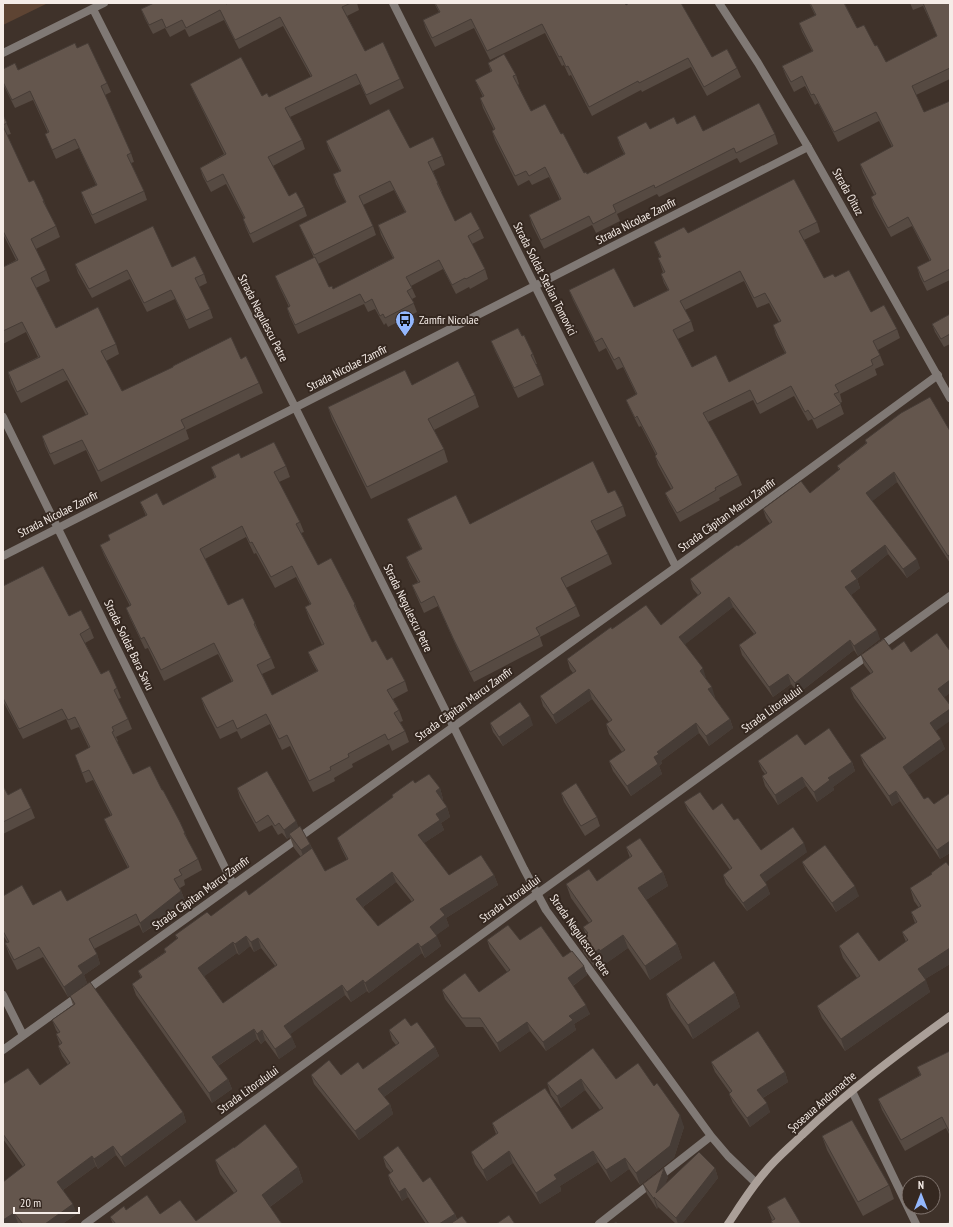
<svg xmlns="http://www.w3.org/2000/svg" width="953" height="1227" font-family="'PT Sans Narrow',sans-serif">
<rect width="100%" height="100%" fill="#3f322a"/>
<!-- green -->
<path fill="#5e4433" d="M 3,3 L 48,3 L 3,25 Z"/>
<g fill="none" stroke-linecap="round" stroke-linejoin="round">
<!-- minor -->
<path stroke="#807975" stroke-width="8" d="M 393,3 L 676,567
M 93,9 L 295,407 L 524,869 L 546,910 L 711,1136 L 728,1156 L 756,1183
M 3,53 L 104,3
M 3,417 L 233,884
M 3,556 L 808,147
M 3,995 L 23,1035
M 3,1050 L 676,567 L 938,375
M 852,1091 L 916,1224
M 599,1224 L 711,1136"/>
<!-- tertiary -->
<path stroke="#807975" stroke-width="8" d="M 719,3 L 758,63 L 808,147 L 950,398
M 85,1224 L 537,894 L 950,596"/>
<!-- secondary -->
<path stroke="#aa9f98" stroke-width="8" d="M 728,1224 C 740,1206 751,1188 765,1172 C 776,1158 790,1147 802,1135 C 848,1091 899,1053 950,1016"/>
</g>
<!-- wall -->
<path fill="#564a42" fill-rule="evenodd" d="M 228,3 L 357,3 L 359,10 L 347,16 L 365,51 L 400,79 L 404,88 L 370,105 L 360,84 L 290,117 L 302,140 L 305,149 L 273,166 L 289,196 L 304,207 L 307,216 L 253,243 L 246,228 L 243,219 L 244,218 L 226,184 L 211,192 L 203,177 L 200,168 L 224,154 L 194,93 L 190,84 L 262,96 L 269,97 L 311,77 L 283,26 L 239,49 L 224,20 L 189,37 L 185,29 L 170,37 L 165,28 L 153,34 L 145,19 L 141,9 L 162,4 L 226,4 Z
M 434,3 L 625,3 L 626,5 L 712,57 L 737,68 L 741,77 L 707,96 L 691,67 L 642,92 L 641,90 L 592,116 L 571,75 L 569,76 L 564,65 L 562,66 L 545,33 L 490,60 L 474,28 L 435,47 L 426,29 L 423,20 L 439,12 Z
M 809,3 L 847,3 L 845,4 L 857,28 L 875,46 L 886,62 L 937,36 L 923,6 L 913,10 L 910,3 L 950,3 L 950,79 L 916,95 L 924,112 L 950,101 L 950,280 L 927,291 L 920,277 L 917,267 L 930,261 L 912,226 L 891,237 L 874,206 L 871,197 L 874,195 L 863,173 L 860,164 L 892,147 L 879,121 L 838,142 L 818,103 L 815,105 L 805,86 L 794,92 L 786,76 L 782,66 L 812,51 L 802,32 L 799,23 L 815,15 Z
M 77,48 L 107,83 L 111,92 L 105,95 L 131,153 L 134,162 L 131,163 L 144,191 L 147,200 L 95,224 L 84,201 L 81,192 L 96,185 L 79,148 L 56,159 L 45,134 L 48,133 L 33,100 L 15,108 L 3,84 L 3,69 L 18,70 Z
M 488,63 L 516,75 L 519,84 L 518,85 L 531,111 L 561,134 L 584,173 L 587,174 L 624,154 L 620,146 L 617,137 L 650,129 L 677,124 L 703,131 L 775,134 L 778,144 L 740,163 L 737,158 L 659,197 L 657,194 L 617,214 L 620,221 L 596,233 L 592,225 L 544,249 L 532,225 L 529,215 L 560,200 L 549,177 L 532,185 L 529,180 L 518,186 L 495,140 L 492,131 L 494,130 L 483,108 L 480,98 L 483,97 L 479,89 L 475,80 L 491,72 Z
M 3,115 L 11,134 L 7,135 L 29,182 L 44,201 L 48,211 L 56,226 L 60,237 L 36,249 L 46,270 L 50,281 L 36,288 L 56,328 L 116,344 L 119,354 L 106,361 L 122,391 L 241,359 L 259,383 L 263,393 L 186,430 L 189,439 L 101,482 L 86,450 L 54,465 L 45,446 L 42,436 L 86,415 L 67,380 L 21,403 L 11,383 L 8,372 L 38,357 L 26,332 L 3,344 L 3,267 L 16,260 L 3,234 Z
M 326,141 L 410,148 L 442,156 L 445,165 L 433,171 L 438,183 L 442,192 L 441,192 L 455,221 L 480,229 L 484,238 L 472,244 L 485,269 L 488,279 L 470,289 L 469,287 L 456,294 L 443,269 L 411,286 L 416,297 L 412,299 L 417,312 L 388,327 L 386,323 L 384,325 L 375,309 L 368,312 L 364,304 L 298,334 L 290,317 L 287,308 L 289,307 L 279,286 L 275,276 L 314,258 L 303,234 L 299,225 L 346,203 L 336,184 L 333,174 L 340,171 L 329,150 ZM 394,190 L 405,212 L 378,225 L 381,235 L 393,258 L 333,289 L 329,287 L 318,264 L 376,235 L 373,226 L 363,205 Z
M 817,222 L 820,232 L 804,240 L 824,278 L 835,277 L 871,312 L 897,329 L 900,338 L 878,350 L 884,365 L 875,369 L 877,375 L 840,394 L 842,402 L 840,403 L 844,414 L 817,429 L 812,419 L 808,421 L 794,396 L 760,414 L 753,400 L 708,422 L 738,475 L 742,485 L 719,498 L 720,500 L 680,522 L 669,502 L 665,493 L 671,489 L 658,465 L 655,456 L 656,455 L 641,426 L 639,427 L 630,409 L 626,400 L 636,394 L 623,367 L 617,370 L 606,348 L 599,352 L 573,300 L 569,290 L 634,307 L 668,290 L 664,283 L 661,274 L 663,272 L 658,258 L 660,257 L 654,242 L 688,233 ZM 744,281 L 757,308 L 769,303 L 779,322 L 773,325 L 776,335 L 785,353 L 729,382 L 692,367 L 678,339 L 694,331 L 691,321 L 685,310 Z
M 75,264 L 172,267 L 204,274 L 207,283 L 199,287 L 210,309 L 213,318 L 189,329 L 175,299 L 147,312 L 130,279 L 92,298 L 78,273 Z
M 950,314 L 950,344 L 944,347 L 935,332 L 932,324 Z
M 522,336 L 533,354 L 537,364 L 535,364 L 541,375 L 544,385 L 518,398 L 495,351 L 491,341 Z
M 412,385 L 475,395 L 479,407 L 434,430 L 444,449 L 448,462 L 371,499 L 332,419 L 328,407 Z
M 950,431 L 950,563 L 897,482 L 872,501 L 920,568 L 907,578 L 888,554 L 857,579 L 860,588 L 851,595 L 880,639 L 858,656 L 854,650 L 799,693 L 791,684 L 773,697 L 742,655 L 739,645 L 754,634 L 733,607 L 685,644 L 706,678 L 705,678 L 715,697 L 714,697 L 730,719 L 733,728 L 709,746 L 699,733 L 661,761 L 662,763 L 659,766 L 662,774 L 631,796 L 613,771 L 609,761 L 622,752 L 609,734 L 606,724 L 609,722 L 592,699 L 556,724 L 543,706 L 540,696 L 573,673 L 570,669 L 567,659 L 612,629 L 661,625 L 698,595 L 693,589 L 690,579 L 770,524 L 766,518 L 763,509 L 810,493 L 839,470 L 837,466 L 866,443 L 865,440 Z
M 241,458 L 286,466 L 290,477 L 279,482 L 300,522 L 304,532 L 301,533 L 318,565 L 355,604 L 359,615 L 372,642 L 387,660 L 405,681 L 408,691 L 393,699 L 399,710 L 403,721 L 400,722 L 405,731 L 409,742 L 392,751 L 389,744 L 352,764 L 353,767 L 334,778 L 335,781 L 313,792 L 290,746 L 282,750 L 270,724 L 241,739 L 237,731 L 220,739 L 205,709 L 201,698 L 232,682 L 218,654 L 164,681 L 148,648 L 145,649 L 130,618 L 126,608 L 130,606 L 104,555 L 100,545 L 110,540 L 108,535 L 146,516 L 140,502 L 163,505 L 215,478 L 211,467 ZM 246,537 L 254,554 L 256,553 L 275,588 L 296,577 L 310,604 L 305,607 L 309,618 L 322,645 L 308,652 L 312,662 L 317,671 L 272,695 L 262,674 L 275,668 L 271,658 L 259,633 L 255,623 L 228,605 L 205,559 Z
M 608,493 L 623,506 L 626,516 L 596,531 L 608,554 L 612,564 L 566,588 L 576,606 L 580,616 L 540,637 L 543,646 L 474,682 L 457,648 L 438,606 L 424,613 L 416,595 L 412,585 L 418,582 L 410,567 L 406,557 L 421,549 L 411,529 L 407,519 L 470,524 Z
M 3,586 L 69,616 L 90,628 L 94,638 L 85,643 L 101,674 L 117,688 L 121,698 L 118,699 L 128,719 L 132,729 L 116,737 L 118,741 L 117,742 L 133,774 L 162,790 L 185,833 L 189,843 L 198,859 L 202,870 L 184,880 L 185,885 L 180,888 L 185,901 L 152,927 L 143,933 L 139,925 L 94,949 L 97,954 L 100,964 L 84,975 L 87,983 L 68,997 L 43,957 L 17,970 L 9,954 L 5,943 L 7,942 L 3,935 L 3,896 L 33,905 L 67,901 L 128,868 L 108,829 L 104,819 L 111,816 L 93,780 L 86,783 L 75,755 L 89,748 L 79,727 L 71,730 L 66,719 L 23,739 L 3,701 Z
M 911,652 L 950,693 L 944,697 L 936,731 L 945,749 L 908,775 L 924,799 L 934,804 L 950,793 L 950,853 L 940,859 L 900,801 L 892,806 L 864,765 L 860,755 L 884,739 L 854,698 L 850,688 L 871,674 L 864,665 L 861,655 Z
M 490,723 L 533,725 L 503,746 L 493,732 Z
M 805,745 L 852,762 L 855,771 L 833,787 L 834,790 L 817,802 L 806,786 L 778,805 L 765,786 L 762,776 L 765,774 L 762,770 L 758,761 Z
M 415,783 L 440,788 L 443,799 L 442,800 L 447,807 L 450,817 L 441,823 L 444,830 L 424,843 L 449,875 L 494,875 L 498,885 L 446,918 L 449,926 L 436,935 L 441,946 L 425,958 L 422,953 L 369,993 L 367,991 L 351,1002 L 345,995 L 290,1034 L 296,1047 L 279,1059 L 265,1040 L 261,1044 L 257,1039 L 218,1066 L 228,1079 L 232,1089 L 212,1103 L 136,995 L 132,984 L 141,978 L 138,971 L 165,952 L 164,949 L 177,939 L 175,935 L 211,916 L 249,895 L 301,857 L 294,848 L 290,837 L 287,839 L 282,833 L 278,835 L 272,825 L 259,832 L 240,798 L 237,788 L 296,821 L 298,827 L 310,844 L 312,848 L 325,871 L 347,860 L 341,848 L 337,838 L 393,797 L 392,795 ZM 396,882 L 412,902 L 378,926 L 363,907 ZM 250,946 L 254,952 L 261,948 L 275,966 L 223,1003 L 204,976 L 237,953 L 239,955 Z
M 3,786 L 8,795 L 31,808 L 35,818 L 3,834 Z
M 561,793 L 597,817 L 600,826 L 585,836 L 564,802 Z
M 684,802 L 713,810 L 761,850 L 807,852 L 765,882 L 770,894 L 747,911 L 726,884 L 723,875 L 730,870 L 688,811 Z
M 626,847 L 663,872 L 668,886 L 646,900 L 677,944 L 682,958 L 650,980 L 628,948 L 605,964 L 604,963 L 596,969 L 584,953 L 579,940 L 586,935 L 583,927 L 589,923 L 571,898 L 566,884 L 597,881 L 630,858 Z
M 802,862 L 859,896 L 836,912 L 806,871 Z
M 950,867 L 950,964 L 925,979 L 930,992 L 845,1051 L 822,1018 L 817,1006 L 857,978 L 843,958 L 839,946 L 879,961 L 906,942 L 902,932 L 915,923 L 911,912 L 919,908 L 914,901 L 910,888 Z
M 487,940 L 520,940 L 563,957 L 584,966 L 587,975 L 573,986 L 590,1014 L 574,1024 L 576,1030 L 546,1051 L 530,1031 L 500,1052 L 483,1027 L 466,1027 L 445,999 L 442,990 L 479,992 L 507,972 L 490,949 Z
M 735,993 L 740,1007 L 693,1039 L 671,1008 L 666,994 Z
M 70,996 L 183,1112 L 186,1122 L 125,1167 L 116,1155 L 98,1169 L 96,1166 L 63,1190 L 77,1214 L 62,1224 L 19,1224 L 18,1223 L 15,1224 L 3,1224 L 23,1167 L 3,1139 L 3,1084 L 40,1085 L 68,1065 L 62,1056 L 58,1046 L 60,1045 L 56,1034 L 58,1033 L 56,1030 L 52,1020 L 73,1005 Z
M 411,1026 L 435,1047 L 439,1056 L 384,1097 L 390,1104 L 393,1114 L 359,1140 L 314,1084 L 311,1075 L 341,1075 L 363,1069 L 396,1045 L 392,1040 L 389,1030 Z
M 593,1048 L 616,1079 L 654,1086 L 684,1127 L 674,1158 L 640,1185 L 629,1169 L 611,1182 L 598,1162 L 560,1186 L 561,1191 L 540,1204 L 513,1163 L 487,1181 L 475,1164 L 471,1152 L 496,1134 L 492,1123 L 572,1129 L 600,1110 L 585,1090 L 561,1108 L 551,1095 L 547,1083 Z
M 950,1051 L 950,1136 L 946,1128 L 905,1151 L 882,1110 L 878,1099 L 920,1075 L 917,1067 Z
M 711,1062 L 785,1072 L 788,1082 L 763,1098 L 770,1112 L 750,1127 L 733,1103 L 729,1094 L 730,1093 L 715,1072 Z
M 822,1136 L 889,1185 L 894,1199 L 863,1216 L 827,1150 Z
M 234,1148 L 298,1167 L 303,1182 L 270,1207 L 282,1224 L 113,1224 L 110,1217 L 126,1210 L 160,1214 L 196,1221 L 234,1193 L 220,1174 L 215,1160 Z
M 383,1157 L 423,1182 L 455,1214 L 457,1219 L 468,1224 L 426,1224 L 408,1197 L 402,1201 L 391,1184 L 388,1175 L 391,1173 L 386,1167 Z
M 715,1168 L 718,1178 L 682,1224 L 676,1224 L 658,1207 L 657,1209 L 647,1194 L 643,1184 L 668,1177 L 665,1184 Z
M 767,1207 L 801,1224 L 772,1224 L 771,1221 L 772,1220 Z"/>
<!-- shaded-wall -->
<path fill="#463c36" d="M 894,472 L 897,482 L 870,503 L 866,493 Z
M 885,545 L 888,554 L 857,579 L 860,588 L 849,597 L 845,587 L 851,571 Z
M 950,554 L 950,561 L 948,556 Z
M 917,559 L 920,568 L 907,578 L 903,569 Z
M 729,597 L 733,607 L 683,646 L 679,637 Z
M 877,630 L 880,639 L 858,656 L 854,646 Z
M 850,640 L 854,650 L 799,693 L 795,683 Z
M 703,668 L 706,678 L 703,680 L 700,671 Z
M 788,674 L 791,684 L 773,697 L 769,687 Z
M 950,680 L 950,693 L 942,699 L 938,689 Z
M 712,687 L 715,697 L 712,699 L 708,689 Z
M 589,689 L 592,699 L 556,724 L 553,715 Z
M 950,709 L 950,721 L 933,733 L 930,723 Z
M 530,716 L 533,725 L 503,746 L 499,737 Z
M 730,719 L 733,728 L 709,746 L 706,736 Z
M 696,723 L 699,733 L 661,761 L 662,763 L 659,766 L 662,774 L 631,796 L 627,786 L 654,757 L 657,752 Z
M 941,739 L 945,749 L 906,777 L 903,767 Z
M 852,762 L 855,771 L 833,787 L 834,790 L 817,802 L 814,792 L 828,778 Z
M 802,777 L 806,786 L 778,805 L 775,795 Z
M 440,788 L 443,799 L 439,802 L 436,791 Z
M 896,791 L 900,801 L 892,806 L 889,796 Z
M 447,807 L 450,817 L 441,823 L 444,830 L 421,845 L 418,835 L 436,814 Z
M 296,821 L 300,830 L 289,834 L 290,837 L 287,839 L 284,830 Z
M 950,841 L 950,853 L 940,859 L 937,850 Z
M 804,843 L 807,852 L 763,884 L 760,875 Z
M 310,844 L 315,858 L 306,864 L 301,850 Z
M 392,872 L 396,882 L 360,909 L 356,899 Z
M 663,872 L 668,886 L 643,902 L 638,888 Z
M 494,875 L 498,885 L 446,918 L 449,926 L 434,937 L 430,927 L 440,909 Z
M 767,885 L 770,894 L 747,911 L 743,903 Z
M 855,886 L 859,896 L 836,912 L 832,903 Z
M 181,891 L 185,901 L 143,933 L 140,923 Z
M 623,935 L 628,948 L 605,964 L 600,951 Z
M 246,936 L 250,946 L 239,955 L 235,944 Z
M 437,936 L 441,946 L 425,958 L 421,947 Z
M 258,938 L 261,948 L 254,952 L 251,942 Z
M 233,942 L 237,953 L 202,978 L 198,968 Z
M 418,943 L 422,953 L 369,993 L 365,983 Z
M 677,944 L 682,958 L 650,980 L 645,966 Z
M 950,948 L 950,964 L 922,981 L 918,969 Z
M 599,949 L 604,963 L 596,969 L 591,955 Z
M 97,954 L 100,964 L 84,975 L 87,983 L 68,997 L 64,987 L 78,966 Z
M 584,966 L 587,975 L 571,987 L 568,978 Z
M 363,980 L 367,991 L 351,1002 L 347,992 Z
M 926,980 L 930,992 L 845,1051 L 841,1039 Z
M 342,985 L 345,995 L 288,1036 L 284,1026 Z
M 735,993 L 740,1007 L 693,1039 L 688,1025 Z
M 586,1005 L 590,1014 L 574,1024 L 576,1030 L 546,1051 L 543,1042 L 569,1016 Z
M 527,1022 L 530,1031 L 500,1052 L 497,1043 Z
M 254,1029 L 257,1039 L 216,1067 L 212,1057 Z
M 262,1030 L 265,1040 L 261,1044 L 257,1034 Z
M 292,1037 L 296,1047 L 279,1059 L 275,1049 Z
M 435,1047 L 439,1056 L 381,1099 L 378,1089 Z
M 785,1072 L 788,1082 L 761,1099 L 757,1090 Z
M 228,1079 L 232,1089 L 212,1103 L 209,1093 Z
M 581,1079 L 585,1090 L 561,1108 L 557,1096 Z
M 767,1103 L 770,1112 L 750,1127 L 747,1118 Z
M 390,1104 L 393,1114 L 359,1140 L 355,1131 Z
M 183,1112 L 186,1122 L 125,1167 L 121,1157 Z
M 680,1115 L 684,1127 L 674,1158 L 640,1185 L 636,1173 Z
M 113,1146 L 116,1155 L 98,1169 L 94,1159 Z
M 509,1151 L 513,1163 L 487,1181 L 483,1170 Z
M 593,1151 L 598,1162 L 560,1186 L 561,1191 L 540,1204 L 536,1193 L 554,1175 Z
M 92,1156 L 96,1166 L 60,1192 L 57,1182 Z
M 625,1158 L 629,1169 L 611,1182 L 606,1170 Z
M 298,1167 L 303,1182 L 267,1209 L 262,1195 Z
M 664,1168 L 668,1177 L 659,1202 L 656,1193 Z
M 715,1168 L 718,1178 L 682,1224 L 678,1224 L 676,1218 Z
M 405,1188 L 408,1197 L 402,1201 L 399,1192 Z
M 654,1197 L 658,1207 L 657,1209 L 654,1199 Z
M 73,1204 L 77,1214 L 62,1224 L 45,1224 Z
M 14,1213 L 18,1223 L 15,1224 L 3,1224 L 3,1220 Z
M 455,1214 L 458,1223 L 457,1224 L 439,1224 Z"/>
<!-- building -->
<path fill="#64564d" stroke="#463c36" fill-rule="evenodd" d="M 154,3 L 162,3 L 162,4 L 163,3 L 226,3 L 226,4 L 228,3 L 351,3 L 342,7 L 365,51 L 383,42 L 400,79 L 366,95 L 356,74 L 285,108 L 302,140 L 268,157 L 289,196 L 296,192 L 304,207 L 250,234 L 243,219 L 245,218 L 223,174 L 207,182 L 200,168 L 226,154 L 190,84 L 241,57 L 262,96 L 267,93 L 269,97 L 312,76 L 280,17 L 235,40 L 220,10 L 186,28 L 182,20 L 166,28 L 162,19 L 149,25 L 141,9 Z
M 435,3 L 625,3 L 626,5 L 629,3 L 681,3 L 712,57 L 727,49 L 737,68 L 704,87 L 688,58 L 639,83 L 638,81 L 589,107 L 568,66 L 566,67 L 561,56 L 559,57 L 542,24 L 487,51 L 471,19 L 432,38 L 423,20 L 440,12 Z
M 810,3 L 844,3 L 857,28 L 864,25 L 875,46 L 877,45 L 886,62 L 937,36 L 923,3 L 950,3 L 950,68 L 912,86 L 924,112 L 950,101 L 950,269 L 924,282 L 917,267 L 931,260 L 908,217 L 888,228 L 871,197 L 876,194 L 860,164 L 893,146 L 876,112 L 834,132 L 814,94 L 811,95 L 802,76 L 791,82 L 782,66 L 813,51 L 799,23 L 816,15 Z
M 75,43 L 77,48 L 88,43 L 107,83 L 101,86 L 131,153 L 127,155 L 144,191 L 92,215 L 81,192 L 97,185 L 75,139 L 52,150 L 45,134 L 49,132 L 30,91 L 12,100 L 3,82 L 3,69 L 15,63 L 18,70 Z
M 504,54 L 516,75 L 513,76 L 531,111 L 545,104 L 561,134 L 563,133 L 584,173 L 586,172 L 587,174 L 625,154 L 617,137 L 646,122 L 650,129 L 674,117 L 677,124 L 695,115 L 703,131 L 759,103 L 775,134 L 736,153 L 734,148 L 655,188 L 654,185 L 613,205 L 616,212 L 593,224 L 589,216 L 541,240 L 529,215 L 561,199 L 545,167 L 529,176 L 526,171 L 515,176 L 492,131 L 495,129 L 480,98 L 484,96 L 475,80 L 492,71 L 488,63 Z
M 389,109 L 410,148 L 433,137 L 442,156 L 428,162 L 438,183 L 437,183 L 455,221 L 471,212 L 480,229 L 468,236 L 485,269 L 466,279 L 465,278 L 452,285 L 439,260 L 406,277 L 412,288 L 407,291 L 414,303 L 385,318 L 383,314 L 380,316 L 372,299 L 365,303 L 360,294 L 295,325 L 287,308 L 290,306 L 275,276 L 315,257 L 329,287 L 332,286 L 333,289 L 394,258 L 378,225 L 406,212 L 390,181 L 359,196 L 373,226 L 314,255 L 299,225 L 346,202 L 333,174 L 341,171 L 326,141 Z
M 3,115 L 7,123 L 3,125 Z
M 3,126 L 29,182 L 34,180 L 44,201 L 43,201 L 56,226 L 31,239 L 46,270 L 31,278 L 56,328 L 98,307 L 116,344 L 101,351 L 122,391 L 173,367 L 173,366 L 231,337 L 241,359 L 246,356 L 259,383 L 181,420 L 185,428 L 98,471 L 82,440 L 50,454 L 42,436 L 88,414 L 63,369 L 17,392 L 8,372 L 40,357 L 22,322 L 3,331 L 3,267 L 18,260 L 3,231 Z
M 794,179 L 817,222 L 799,231 L 824,278 L 833,274 L 835,277 L 849,270 L 871,312 L 884,305 L 897,329 L 873,341 L 880,355 L 871,360 L 873,365 L 835,385 L 839,392 L 834,394 L 841,404 L 814,419 L 808,410 L 805,412 L 791,386 L 757,404 L 750,390 L 703,413 L 738,475 L 715,488 L 716,490 L 677,513 L 665,493 L 673,488 L 655,456 L 657,454 L 637,416 L 635,418 L 626,400 L 637,394 L 619,357 L 614,360 L 602,338 L 595,342 L 569,290 L 614,268 L 634,307 L 669,290 L 661,274 L 665,272 L 658,258 L 661,257 L 654,242 L 684,227 L 688,233 ZM 740,271 L 754,298 L 765,293 L 781,321 L 773,325 L 786,353 L 729,382 L 716,355 L 692,367 L 673,330 L 691,321 L 680,301 Z
M 153,226 L 172,267 L 195,256 L 204,274 L 195,278 L 210,309 L 186,320 L 171,290 L 144,303 L 127,270 L 89,289 L 75,264 Z
M 950,314 L 950,334 L 941,339 L 932,324 Z
M 518,328 L 522,336 L 524,335 L 533,354 L 531,355 L 541,375 L 514,388 L 491,341 Z
M 458,361 L 475,395 L 428,419 L 444,449 L 367,487 L 328,407 L 405,370 L 412,385 Z
M 930,397 L 950,431 L 950,554 L 948,556 L 894,472 L 866,493 L 917,559 L 903,569 L 885,545 L 851,571 L 857,579 L 845,587 L 877,630 L 854,646 L 850,640 L 795,683 L 788,674 L 769,687 L 739,645 L 756,633 L 729,597 L 679,637 L 703,668 L 700,671 L 712,687 L 708,689 L 730,719 L 706,736 L 696,723 L 657,752 L 659,754 L 654,757 L 658,764 L 627,786 L 609,761 L 625,750 L 606,724 L 612,720 L 589,689 L 553,715 L 540,696 L 576,671 L 567,659 L 611,627 L 612,629 L 646,605 L 661,625 L 701,593 L 690,579 L 737,545 L 738,546 L 772,522 L 763,509 L 801,481 L 810,493 L 840,469 L 837,466 L 867,443 L 865,440 L 901,413 Z
M 274,442 L 286,466 L 274,472 L 300,522 L 296,524 L 318,565 L 331,558 L 355,604 L 354,605 L 372,642 L 376,640 L 387,660 L 392,657 L 405,681 L 387,690 L 399,710 L 394,713 L 405,731 L 388,740 L 385,734 L 348,754 L 349,757 L 330,767 L 331,770 L 309,781 L 287,735 L 279,739 L 266,714 L 237,729 L 233,720 L 217,728 L 201,698 L 233,681 L 214,643 L 161,670 L 144,637 L 141,639 L 126,608 L 131,605 L 100,545 L 110,540 L 108,535 L 147,515 L 140,502 L 157,493 L 163,505 L 216,477 L 211,467 L 239,453 L 241,458 ZM 242,526 L 250,543 L 252,542 L 271,577 L 292,566 L 311,604 L 305,607 L 324,644 L 308,652 L 318,671 L 272,695 L 257,665 L 271,658 L 254,624 L 255,623 L 243,598 L 228,605 L 200,549 Z
M 593,461 L 608,493 L 615,490 L 623,506 L 591,521 L 608,554 L 561,578 L 576,606 L 536,628 L 540,635 L 470,672 L 453,638 L 434,596 L 421,603 L 412,585 L 420,582 L 406,557 L 422,549 L 407,519 L 456,495 L 470,524 Z
M 43,566 L 69,616 L 81,610 L 90,628 L 80,634 L 101,674 L 109,670 L 117,688 L 114,690 L 128,719 L 112,727 L 114,731 L 112,732 L 133,774 L 150,766 L 162,790 L 163,790 L 180,822 L 185,833 L 184,833 L 198,859 L 179,870 L 182,875 L 174,879 L 181,891 L 149,916 L 140,923 L 136,914 L 89,939 L 97,954 L 78,966 L 83,973 L 64,987 L 39,947 L 14,960 L 5,943 L 9,942 L 3,931 L 3,896 L 22,885 L 33,905 L 61,890 L 67,901 L 129,867 L 104,819 L 112,815 L 89,770 L 82,773 L 75,755 L 90,747 L 75,717 L 68,720 L 62,709 L 19,729 L 3,698 L 3,586 Z
M 937,633 L 950,651 L 950,680 L 938,689 L 950,705 L 950,709 L 930,723 L 941,739 L 903,767 L 924,799 L 928,797 L 934,804 L 950,793 L 950,841 L 937,850 L 896,791 L 889,796 L 860,755 L 886,738 L 850,688 L 873,672 L 861,655 L 884,639 L 892,650 L 904,641 L 911,652 Z
M 520,702 L 530,716 L 499,737 L 490,723 Z
M 829,728 L 852,762 L 828,778 L 830,780 L 814,792 L 802,777 L 775,795 L 762,776 L 767,773 L 758,761 L 797,734 L 805,745 Z
M 267,771 L 296,821 L 284,830 L 279,823 L 275,826 L 268,815 L 256,823 L 237,788 Z
M 429,774 L 440,788 L 436,791 L 447,807 L 436,814 L 440,820 L 418,835 L 449,875 L 481,855 L 494,875 L 440,909 L 445,915 L 430,927 L 437,936 L 421,947 L 418,943 L 365,983 L 363,980 L 347,992 L 342,985 L 284,1026 L 292,1037 L 275,1049 L 262,1030 L 257,1034 L 254,1029 L 212,1057 L 228,1079 L 209,1093 L 132,984 L 142,977 L 138,971 L 166,952 L 164,949 L 178,938 L 175,935 L 207,912 L 211,916 L 246,890 L 249,895 L 312,848 L 325,871 L 348,859 L 337,838 L 393,797 L 392,795 L 413,780 L 415,783 ZM 392,872 L 414,900 L 378,926 L 356,899 ZM 246,936 L 251,942 L 258,938 L 277,965 L 223,1003 L 198,968 L 233,942 L 235,944 Z
M 576,783 L 597,817 L 581,826 L 561,793 Z
M 3,786 L 8,795 L 21,788 L 31,808 L 3,822 Z
M 700,792 L 713,810 L 722,803 L 734,820 L 738,818 L 761,850 L 793,827 L 804,843 L 760,875 L 767,885 L 743,903 L 723,875 L 732,868 L 684,802 Z
M 300,826 L 310,844 L 301,850 L 289,834 Z
M 640,838 L 663,872 L 638,888 L 677,944 L 645,966 L 623,935 L 600,951 L 599,949 L 591,955 L 579,940 L 588,933 L 583,927 L 592,921 L 566,884 L 589,869 L 597,881 L 632,856 L 626,847 Z
M 825,845 L 855,886 L 832,903 L 802,862 Z
M 946,862 L 950,867 L 950,948 L 918,969 L 926,980 L 841,1039 L 817,1006 L 860,976 L 839,946 L 858,932 L 879,961 L 908,940 L 902,932 L 917,922 L 911,912 L 921,906 L 910,888 L 932,874 L 931,873 Z
M 508,925 L 520,940 L 541,926 L 563,957 L 572,951 L 584,966 L 568,978 L 586,1005 L 569,1016 L 573,1020 L 543,1042 L 527,1022 L 497,1043 L 480,1018 L 462,1018 L 442,990 L 465,973 L 479,992 L 510,970 L 487,940 Z
M 714,961 L 735,993 L 688,1025 L 666,994 Z
M 90,982 L 183,1112 L 121,1157 L 113,1146 L 94,1159 L 92,1156 L 57,1182 L 73,1204 L 45,1224 L 23,1224 L 14,1213 L 3,1220 L 3,1182 L 25,1165 L 3,1134 L 3,1084 L 28,1068 L 40,1085 L 70,1063 L 58,1046 L 62,1043 L 56,1034 L 60,1032 L 52,1020 L 75,1004 L 70,996 Z
M 405,1018 L 411,1026 L 417,1022 L 435,1047 L 378,1089 L 390,1104 L 355,1131 L 311,1075 L 329,1060 L 341,1075 L 358,1062 L 363,1069 L 399,1043 L 389,1030 Z
M 758,1031 L 785,1072 L 757,1090 L 767,1103 L 747,1118 L 729,1094 L 732,1091 L 711,1062 Z
M 593,1048 L 616,1079 L 638,1063 L 654,1086 L 657,1083 L 680,1115 L 670,1146 L 636,1173 L 625,1158 L 606,1170 L 593,1151 L 554,1175 L 557,1179 L 536,1193 L 509,1151 L 483,1170 L 471,1152 L 498,1133 L 492,1123 L 545,1088 L 572,1129 L 603,1108 L 581,1079 L 557,1096 L 547,1083 Z
M 950,1051 L 950,1133 L 942,1117 L 901,1140 L 878,1099 L 921,1075 L 917,1067 Z
M 852,1120 L 889,1185 L 858,1202 L 822,1136 Z
M 265,1124 L 298,1167 L 262,1195 L 282,1224 L 116,1224 L 110,1217 L 124,1206 L 126,1210 L 147,1195 L 160,1214 L 180,1200 L 196,1221 L 237,1191 L 215,1160 L 234,1147 L 234,1148 Z
M 398,1146 L 423,1182 L 430,1177 L 455,1214 L 439,1224 L 429,1224 L 405,1188 L 399,1192 L 388,1175 L 393,1171 L 383,1157 Z
M 699,1152 L 715,1168 L 676,1218 L 654,1197 L 654,1199 L 643,1184 L 664,1168 L 656,1193 Z
M 785,1197 L 801,1224 L 773,1224 L 771,1221 L 775,1219 L 767,1207 Z
M 509,1215 L 515,1224 L 496,1224 Z
M 462,1216 L 468,1224 L 450,1224 Z
M 950,1221 L 950,1224 L 945,1224 Z
M 616,1222 L 618,1224 L 613,1224 Z"/>
<!-- icons -->
<defs>
<g id="bus-pin" transform="scale(1)"><path d="M0 17L-7.5 6A9.5 9.5 0 1 1 7.5 6Z" fill="#93b7fd" stroke="#352820"/><path d="M-5-6H5V4H4V6H2V4H-2V6H-4V4H-5ZM-3.5-4V0h7V-4ZM-3.5 1.2v1.5H-2V1.2ZM2 1.2v1.5H3.5V1.2Z" fill="#111"/></g>
</defs>
<g fill-rule="evenodd">
<use href="#bus-pin" x="405" y="320"/>
</g>
<g text-anchor="middle" stroke-width="4" stroke-linejoin="round" paint-order="stroke">
<!-- street labels -->
<g font-size="12" fill="#f5ece7" stroke="#352820">
<text transform="translate(848 192) rotate(61)" y="4">Strada Oituz</text>
<text transform="translate(636 221) rotate(-27)" y="4">Strada Nicolae Zamfir</text>
<text transform="translate(545 279) rotate(63)" y="4">Strada Soldat Stelian Tomovici</text>
<text transform="translate(263 318) rotate(63)" y="4">Strada Negulescu Petre</text>
<text transform="translate(347 368) rotate(-27)" y="4">Strada Nicolae Zamfir</text>
<text transform="translate(58 514) rotate(-27)" y="4">Strada Nicolae Zamfir</text>
<text transform="translate(727 515) rotate(-36)" y="4">Strada Căpitan Marcu Zamfir</text>
<text transform="translate(408 608) rotate(64)" y="4">Strada Negulescu Petre</text>
<text transform="translate(129 645) rotate(64)" y="4">Strada Soldat Bara Savu</text>
<text transform="translate(464 704) rotate(-36)" y="4">Strada Căpitan Marcu Zamfir</text>
<text transform="translate(772 709) rotate(-36)" y="4">Strada Litoralului</text>
<text transform="translate(201 893) rotate(-36)" y="4">Strada Căpitan Marcu Zamfir</text>
<text transform="translate(510 899) rotate(-36)" y="4">Strada Litoralului</text>
<text transform="translate(580 935) rotate(55)" y="4">Strada Negulescu Petre</text>
<text transform="translate(248 1090) rotate(-36)" y="4">Strada Litoralului</text>
<text transform="translate(822 1102) rotate(-41)" y="4">Șoseaua Andronache</text>
</g>
<!-- poi labels -->
<g font-size="12" fill="#f5ece7" stroke="#352820" text-anchor="start">
<text x="419" y="324">Zamfir Nicolae</text>
</g>
</g>
<!-- border -->
<rect width="953" height="1227" fill="none" stroke="#f5ece7" stroke-width="8"/>
<!-- north arrow -->
<g transform="translate(921 1195)"><circle r="19" fill="#352820" stroke="#827670"/>
<path d="M0-3L7 15L0 10L-7 15Z" fill="#93b7fd"/>
<text y="-6" font-size="11" font-weight="bold" text-anchor="middle" fill="#f5ece7">N</text>
</g>
<!-- scale -->
<path d="M14 1207v6h65v-6" fill="none" stroke="#f5ece7" stroke-width="2"/>
<text x="20" y="1207" font-size="12" fill="#f5ece7" stroke="#352820" stroke-width="3" paint-order="stroke">20 m</text>
</svg>
